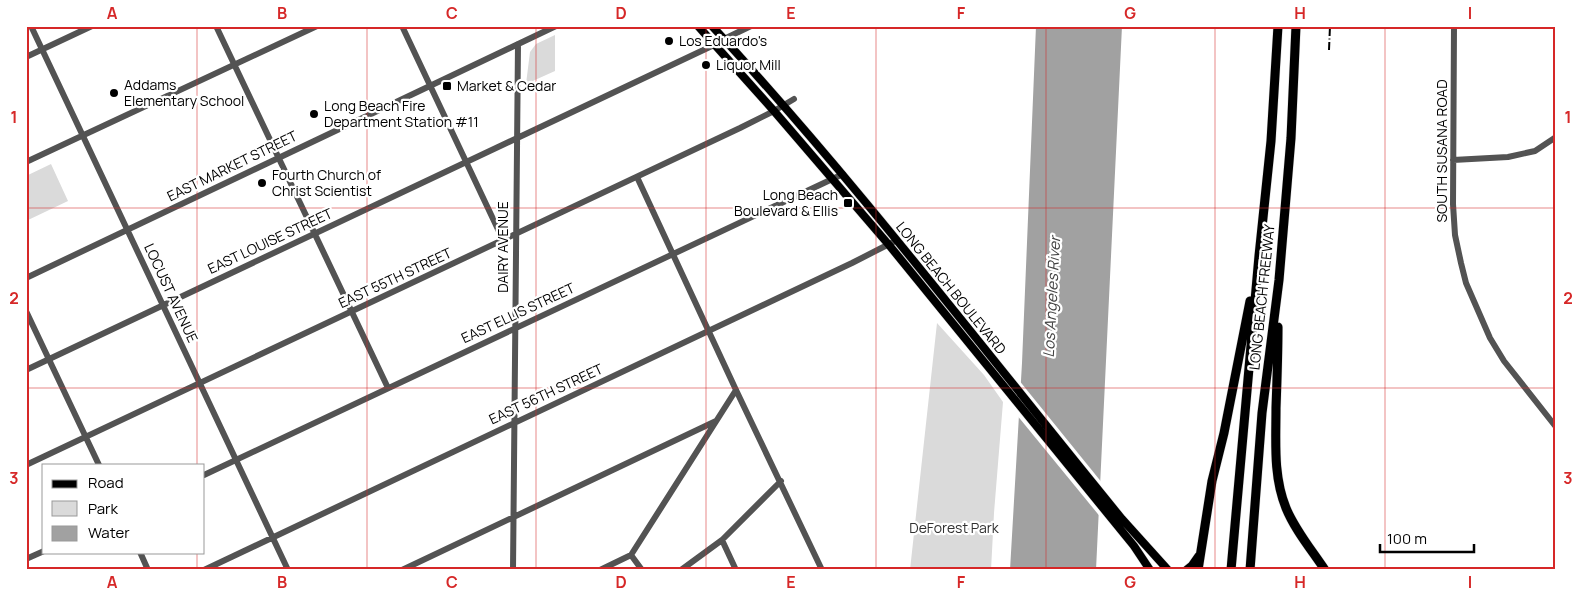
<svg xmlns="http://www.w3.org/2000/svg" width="1582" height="596" font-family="Manrope,sans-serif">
<rect width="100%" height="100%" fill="#fff"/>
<!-- green -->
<path fill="#dadada" d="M 555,35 L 555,71 L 526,84 L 530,52 L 536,44 Z
M 51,164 L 68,201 L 26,221 L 26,176 Z
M 937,323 L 984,375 L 1003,402 L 994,513 L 991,570 L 910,570 Z"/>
<!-- water -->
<path fill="#a1a1a1" d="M 1036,26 L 1122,26 L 1096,570 L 1010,570 L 1022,363 Z"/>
<!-- pier -->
<path fill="#fff" d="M 1018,379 L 1103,484 L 1102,519 L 1016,414 Z"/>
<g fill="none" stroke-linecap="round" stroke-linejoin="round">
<!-- major casing -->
<g stroke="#dbdbdb" stroke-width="9">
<path id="major" d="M 698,26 L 774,111 L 889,245 L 1134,546 L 1150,570
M 712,26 C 857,183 987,354 1122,519 L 1168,570"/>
</g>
<!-- highway casing -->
<g stroke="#dbdbdb" stroke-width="10">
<path id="highway" d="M 1278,327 C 1278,354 1277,381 1276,408 C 1276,442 1273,476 1286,508 C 1295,530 1311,549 1325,570
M 1187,570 L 1192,566 L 1199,556
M 1198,570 L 1212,481 L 1224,433 L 1250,301
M 1231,570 L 1259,256 L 1271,141 L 1278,26
M 1250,570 L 1262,413 L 1279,280 L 1291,138 L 1296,26"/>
</g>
<!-- minor -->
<path stroke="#535353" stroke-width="6" d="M 31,26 L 288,570
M 216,26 L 388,388
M 402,26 L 503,240
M 1454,26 L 1453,204 L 1455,235 L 1461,263 L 1466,283 L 1490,338 L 1504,361 L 1556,427
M 724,39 L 751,26
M 26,57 L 92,26
M 1453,160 L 1508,157 L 1535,151 L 1556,137
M 26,162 L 317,26
M 637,177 L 736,390 L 822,570
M 26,278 L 556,26
M 26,311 L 99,465
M 26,370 L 714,45
M 26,465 L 740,128 L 774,111 L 794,99
M 204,475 L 843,174
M 722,540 L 736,570
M 140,552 L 148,570
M 631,555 L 642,570
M 26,559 L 44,551
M 204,570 L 852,263 L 897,240
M 402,570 L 716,421
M 513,570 L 518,44
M 600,570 L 631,555 L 736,390
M 681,570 L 722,540 L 781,481"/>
<!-- major -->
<use href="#major" stroke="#000" stroke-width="8"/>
<!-- highway -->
<use href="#highway" stroke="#000" stroke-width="9"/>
<!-- rail -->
<path stroke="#000" stroke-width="2" stroke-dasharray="8 2.5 1 2.5" stroke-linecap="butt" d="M 1329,50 L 1330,26"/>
</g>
<!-- grid -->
<path fill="none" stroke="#d62828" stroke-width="1" stroke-opacity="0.55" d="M 197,26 L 197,465M 367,26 L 367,570M 536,26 L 536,570M 706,26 L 706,570M 876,26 L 876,570M 1046,26 L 1046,570M 1215,26 L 1215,570M 1385,26 L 1385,570M 26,208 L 1556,208M 26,388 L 1556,388M 197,552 L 197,570"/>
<!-- markers -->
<g fill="#000" stroke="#fff" stroke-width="2">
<circle cx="669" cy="41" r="5"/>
<circle cx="706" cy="65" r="5"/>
<rect x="442" y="81" width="10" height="10" rx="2.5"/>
<circle cx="114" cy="93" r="5"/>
<circle cx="314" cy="114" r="5"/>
<circle cx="262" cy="183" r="5"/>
<rect x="843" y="198" width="10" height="10" rx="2.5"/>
</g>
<g text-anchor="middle" stroke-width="4.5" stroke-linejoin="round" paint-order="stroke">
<!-- poi labels -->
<g font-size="14" fill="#000" stroke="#fff" text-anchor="start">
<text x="679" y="46">Los Eduardo's</text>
<text x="716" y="70">Liquor Mill</text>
<text x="124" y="90">Addams<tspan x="124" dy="16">Elementary School</tspan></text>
<text x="457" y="91">Market &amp; Cedar</text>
<text x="324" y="111">Long Beach Fire<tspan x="324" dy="16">Department Station #11</tspan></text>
<text x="272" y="180">Fourth Church of<tspan x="272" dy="16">Christ Scientist</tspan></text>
<text x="838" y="200" text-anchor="end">Long Beach<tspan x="838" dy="16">Boulevard &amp; Ellis</tspan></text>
</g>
<!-- street labels -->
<g font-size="14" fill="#000" stroke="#fff">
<text transform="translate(1442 151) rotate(-90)" y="5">SOUTH SUSANA ROAD</text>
<text transform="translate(232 166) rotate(-26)" y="5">EAST MARKET STREET</text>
<text transform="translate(270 241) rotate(-25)" y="5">EAST LOUISE STREET</text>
<text transform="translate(503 247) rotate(-90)" y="5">DAIRY AVENUE</text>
<text transform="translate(395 278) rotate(-25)" y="5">EAST 55TH STREET</text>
<text transform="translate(951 288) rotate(51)" y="5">LONG BEACH BOULEVARD</text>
<text transform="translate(171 293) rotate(65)" y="5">LOCUST AVENUE</text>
<text transform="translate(1262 297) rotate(-84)" y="5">LONG BEACH FREEWAY</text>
<text transform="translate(518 313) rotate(-25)" y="5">EAST ELLIS STREET</text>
<text transform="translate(546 394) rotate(-25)" y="5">EAST 56TH STREET</text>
</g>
<!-- park labels -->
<g font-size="14" fill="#313131" stroke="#fff">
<text x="954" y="533">DeForest Park</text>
</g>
<!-- water labels -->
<g font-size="15" font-style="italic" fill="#424242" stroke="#fff">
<text transform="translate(1052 297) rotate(-87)" y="5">Los Angeles River</text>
</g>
</g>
<!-- border -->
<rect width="1582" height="596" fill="none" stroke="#ffffff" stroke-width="55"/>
<!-- legend -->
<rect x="42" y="464" width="162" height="90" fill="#ffffff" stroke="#999999"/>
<rect x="52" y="480" width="25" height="8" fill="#000000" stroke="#999999"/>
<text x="88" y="488" font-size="15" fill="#000000">Road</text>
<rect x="52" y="501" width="25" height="15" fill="#dadada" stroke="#999999"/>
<text x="88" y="514" font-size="15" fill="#000000">Park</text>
<rect x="52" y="526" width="25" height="15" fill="#a1a1a1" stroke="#999999"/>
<text x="88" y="538" font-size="15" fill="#000000">Water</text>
<!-- scale -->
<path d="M1380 544v8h94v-8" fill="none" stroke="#000000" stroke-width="2.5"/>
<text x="1387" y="544" font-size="15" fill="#000000" stroke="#ffffff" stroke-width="4" paint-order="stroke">100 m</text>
<rect x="28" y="28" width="1526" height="540" fill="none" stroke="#d62828" stroke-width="2"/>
<g font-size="16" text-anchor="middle" font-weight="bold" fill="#d62828">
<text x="112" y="19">A</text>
<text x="282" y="19">B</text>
<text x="452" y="19">C</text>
<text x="621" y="19">D</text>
<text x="791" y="19">E</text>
<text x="961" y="19">F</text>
<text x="1130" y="19">G</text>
<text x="1300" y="19">H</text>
<text x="1470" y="19">I</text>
<text x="14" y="123">1</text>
<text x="1568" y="123">1</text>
<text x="14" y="304">2</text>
<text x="1568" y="304">2</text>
<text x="14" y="484">3</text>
<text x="1568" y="484">3</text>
<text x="112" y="588">A</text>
<text x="282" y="588">B</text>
<text x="452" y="588">C</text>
<text x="621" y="588">D</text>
<text x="791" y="588">E</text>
<text x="961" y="588">F</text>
<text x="1130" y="588">G</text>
<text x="1300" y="588">H</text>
<text x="1470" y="588">I</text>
</g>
</svg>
